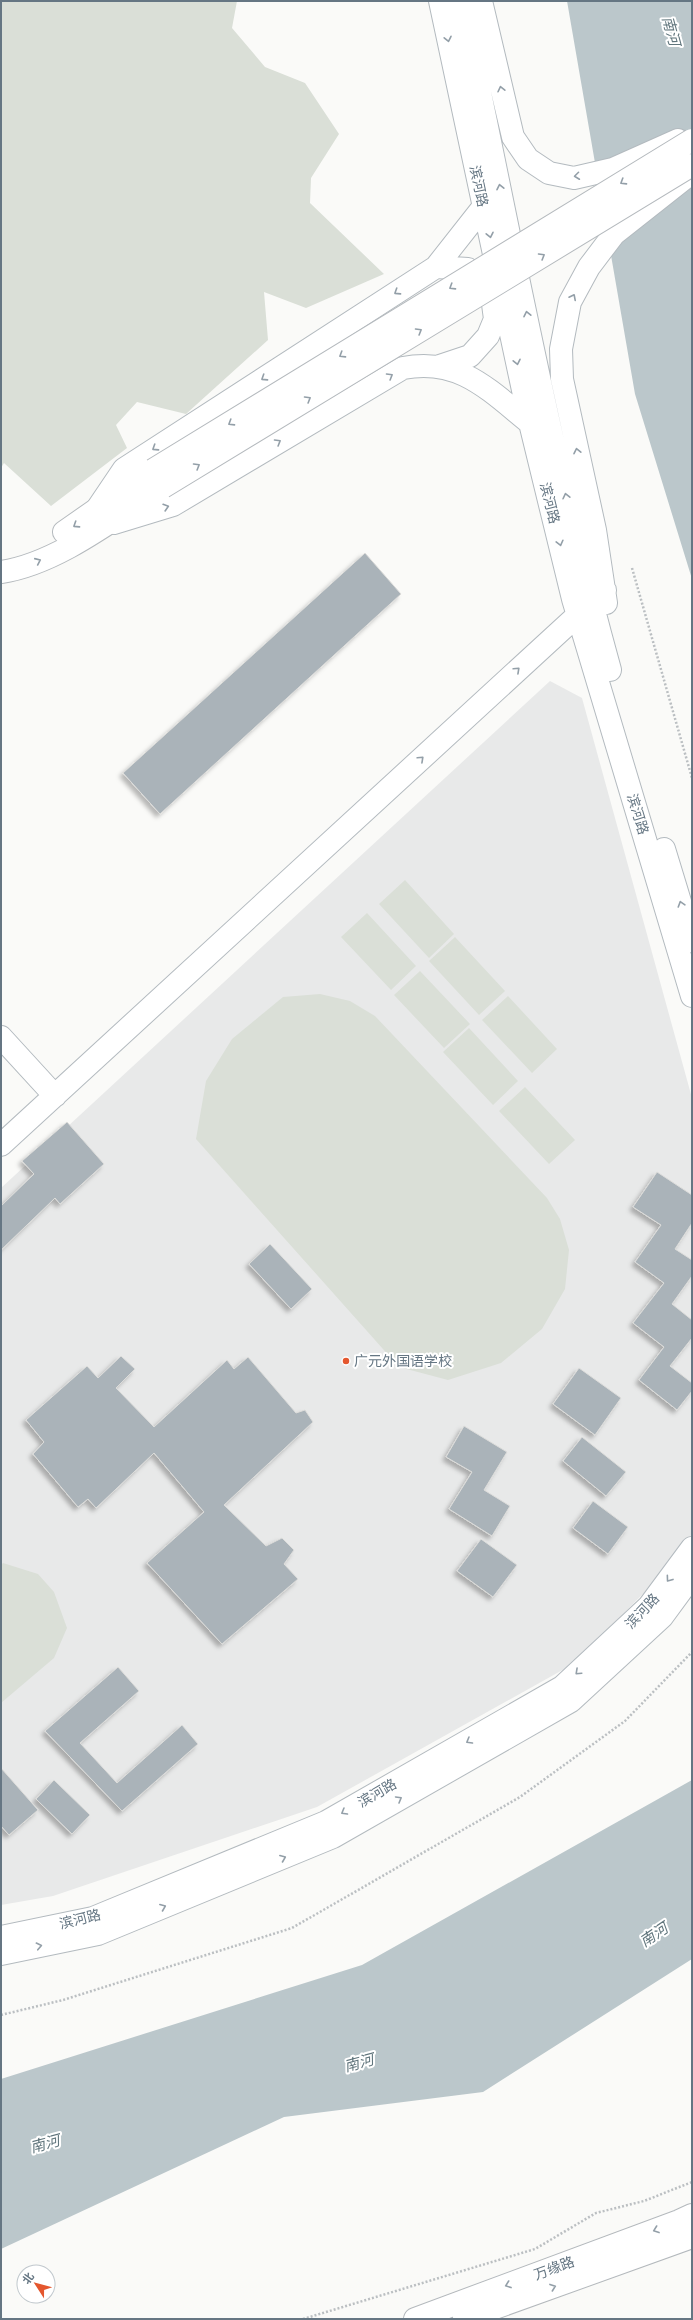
<svg xmlns="http://www.w3.org/2000/svg" width="693" height="2320" font-family="Mulish,'Noto Sans SC',sans-serif">
<defs>
<filter id="shadow"><feDropShadow dx="-3.5" dy="3.5" stdDeviation="2" flood-color="#0004"/></filter>
</defs>
<rect width="100%" height="100%" fill="#fafaf8"/>
<!-- built -->
<path fill="#e8e9e9" d="M 550,681 L 582,698 L 692,1098 L 692,1533 L 683,1553 L 575,1663 L 317,1807 L 53,1896 L 1,1905 L 1,1188 Z"/>
<!-- green -->
<path fill="#dadfd7" d="M 1,1 L 237,1 L 232,28 L 265,67 L 305,83 L 339,134 L 311,178 L 310,203 L 384,274 L 306,308 L 264,292 L 268,340 L 186,414 L 137,402 L 116,425 L 127,448 L 51,506 L 4,463 L 1,468 Z
M 405,880 L 454,934 L 429,958 L 379,904 Z
M 367,913 L 416,966 L 391,990 L 341,937 Z
M 455,937 L 505,991 L 479,1015 L 429,961 Z
M 420,971 L 470,1024 L 444,1048 L 394,995 Z
M 320,994 L 350,1001 L 375,1016 L 547,1198 L 560,1219 L 569,1250 L 565,1289 L 542,1329 L 501,1363 L 448,1380 L 399,1367 L 196,1139 L 206,1081 L 232,1039 L 283,997 Z
M 508,996 L 557,1049 L 532,1073 L 482,1020 Z
M 469,1028 L 518,1081 L 493,1105 L 443,1052 Z
M 525,1087 L 575,1140 L 549,1164 L 499,1111 Z
M 3,1563 L 38,1574 L 54,1592 L 67,1628 L 54,1658 L 1,1703 L 1,1565 Z"/>
<!-- water -->
<path fill="#bbc7cb" d="M 567,1 L 692,1 L 692,579 L 635,394 Z
M 692,1780 L 692,1959 L 483,2092 L 284,2117 L 1,2249 L 1,2079 L 362,1965 Z"/>
<!-- building -->
<path fill="#aab3b9" stroke="#dcdcda" filter="url(#shadow)" d="M 365,553 L 401,594 L 160,814 L 123,773 Z
M 67,1122 L 104,1164 L 60,1204 L 55,1198 L 1,1250 L 1,1206 L 34,1174 L 22,1161 Z
M 657,1172 L 692,1195 L 692,1223 L 675,1249 L 692,1260 L 692,1276 L 672,1304 L 692,1320 L 692,1338 L 670,1366 L 692,1383 L 692,1391 L 677,1410 L 639,1380 L 664,1347 L 633,1323 L 664,1283 L 635,1262 L 661,1225 L 633,1207 Z
M 270,1244 L 312,1289 L 291,1309 L 249,1264 Z
M 121,1356 L 135,1369 L 116,1388 L 154,1427 L 227,1360 L 234,1369 L 248,1357 L 296,1413 L 305,1410 L 313,1422 L 224,1505 L 266,1546 L 282,1538 L 294,1550 L 284,1564 L 298,1579 L 222,1644 L 147,1563 L 204,1512 L 154,1453 L 96,1508 L 88,1499 L 78,1507 L 33,1454 L 44,1442 L 26,1420 L 87,1366 L 98,1378 Z
M 579,1368 L 621,1398 L 595,1435 L 553,1404 Z
M 464,1426 L 507,1452 L 484,1490 L 510,1506 L 492,1536 L 449,1509 L 472,1472 L 446,1457 Z
M 582,1437 L 626,1472 L 606,1496 L 563,1461 Z
M 593,1501 L 628,1527 L 608,1554 L 573,1528 Z
M 481,1539 L 517,1565 L 493,1597 L 457,1571 Z
M 118,1667 L 139,1691 L 80,1743 L 117,1783 L 182,1725 L 198,1744 L 122,1811 L 45,1731 Z
M 1,1768 L 38,1810 L 9,1835 L 1,1826 Z
M 54,1780 L 90,1815 L 72,1834 L 36,1799 Z"/>
<g fill="none" stroke-linecap="round" stroke-linejoin="round">
<!-- secondary casing -->
<g stroke="#b3babf" stroke-width="24">
<path id="secondary" d="M 440,1 L 530,423 L 573,599 L 692,996
M 461,1 C 508,224 549,450 610,670
M 481,1 L 513,137 L 528,159 L 549,173 L 574,178 L 613,169 L 678,140
M 436,267 L 468,269 L 486,286 L 493,304 L 495,319 L 488,336 L 470,356 L 440,366
M 97,509 L 124,469 L 436,267 L 484,206
M 114,523 L 173,505 L 403,368 C 459,357 489,390 530,423
M 606,603 L 595,530 L 562,379 L 561,349 L 570,302 L 589,267 L 614,234 L 689,175
M 664,849 L 692,941
M 1,1037 L 55,1096
M 1,1145 L 605,590
M 1,1937 L 93,1918 L 326,1822 L 562,1687 L 649,1606 L 692,1548
M 1,1954 L 98,1934 L 333,1837 L 571,1701 L 662,1617 L 692,1576"/>
</g>
<!-- primary casing -->
<g stroke="#b5babe" stroke-width="24">
<path id="primary" d="M 64,532 L 153,470
M 1,572 C 57,564 116,517 163,487"/>
</g>
<!-- highway casing -->
<g stroke="#b4b9bd" stroke-width="24">
<path id="highway" d="M 415,2319 L 679,2221 L 692,2215
M 464,2319 L 692,2237"/>
</g>
<!-- path -->
<path stroke="#bbbfc2" stroke-width="2.5" stroke-dasharray="2 2" stroke-linecap="butt" d="M 632,568 L 692,778
M 1,2015 L 63,2000 L 292,1928 L 520,1797 L 625,1721 L 692,1652
M 303,2319 L 535,2249 L 596,2213 L 644,2201 L 692,2182"/>
<!-- secondary -->
<use href="#secondary" stroke="#fff" stroke-width="22"/>
<!-- primary -->
<use href="#primary" stroke="#fff" stroke-width="22"/>
<!-- highway -->
<use href="#highway" stroke="#fff" stroke-width="22"/>
<!-- primary-bridge casing -->
<g stroke="#b5babe" stroke-width="24" stroke-linecap="butt">
<path id="primary-bridge" d="M 153,470 L 692,140
M 163,487 L 692,165"/>
</g>
<!-- primary-bridge -->
<use href="#primary-bridge" stroke="#fff" stroke-width="22"/>
</g>
<!-- one-way arrows -->
<defs><path id="oneway-chevron" d="M-2-3.5L2.5 0L-2 3.5" fill="none" stroke-width="1.6" stroke-linecap="round" stroke-linejoin="round"/></defs>
<g stroke="#939fa8">
<use href="#oneway-chevron" transform="translate(448 39) rotate(78)"/>
<use href="#oneway-chevron" transform="translate(501 89) rotate(-103)"/>
<use href="#oneway-chevron" transform="translate(577 176) rotate(173)"/>
<use href="#oneway-chevron" transform="translate(623 182) rotate(148)"/>
<use href="#oneway-chevron" transform="translate(500 187) rotate(-102)"/>
<use href="#oneway-chevron" transform="translate(490 235) rotate(78)"/>
<use href="#oneway-chevron" transform="translate(542 256) rotate(-31)"/>
<use href="#oneway-chevron" transform="translate(452 287) rotate(148)"/>
<use href="#oneway-chevron" transform="translate(397 292) rotate(147)"/>
<use href="#oneway-chevron" transform="translate(573 297) rotate(-63)"/>
<use href="#oneway-chevron" transform="translate(527 314) rotate(-102)"/>
<use href="#oneway-chevron" transform="translate(419 331) rotate(-31)"/>
<use href="#oneway-chevron" transform="translate(342 355) rotate(148)"/>
<use href="#oneway-chevron" transform="translate(517 362) rotate(78)"/>
<use href="#oneway-chevron" transform="translate(390 376) rotate(-31)"/>
<use href="#oneway-chevron" transform="translate(264 378) rotate(147)"/>
<use href="#oneway-chevron" transform="translate(308 399) rotate(-31)"/>
<use href="#oneway-chevron" transform="translate(231 423) rotate(148)"/>
<use href="#oneway-chevron" transform="translate(278 442) rotate(-31)"/>
<use href="#oneway-chevron" transform="translate(155 448) rotate(147)"/>
<use href="#oneway-chevron" transform="translate(577 451) rotate(-102)"/>
<use href="#oneway-chevron" transform="translate(197 466) rotate(-31)"/>
<use href="#oneway-chevron" transform="translate(566 496) rotate(-103)"/>
<use href="#oneway-chevron" transform="translate(166 507) rotate(-17)"/>
<use href="#oneway-chevron" transform="translate(76 525) rotate(147)"/>
<use href="#oneway-chevron" transform="translate(560 543) rotate(76)"/>
<use href="#oneway-chevron" transform="translate(38 561) rotate(-24)"/>
<use href="#oneway-chevron" transform="translate(517 670) rotate(-43)"/>
<use href="#oneway-chevron" transform="translate(421 759) rotate(-43)"/>
<use href="#oneway-chevron" transform="translate(681 904) rotate(-107)"/>
<use href="#oneway-chevron" transform="translate(669 1579) rotate(126)"/>
<use href="#oneway-chevron" transform="translate(578 1672) rotate(137)"/>
<use href="#oneway-chevron" transform="translate(469 1741) rotate(150)"/>
<use href="#oneway-chevron" transform="translate(399 1799) rotate(-30)"/>
<use href="#oneway-chevron" transform="translate(344 1812) rotate(150)"/>
<use href="#oneway-chevron" transform="translate(283 1858) rotate(-22)"/>
<use href="#oneway-chevron" transform="translate(163 1907) rotate(-22)"/>
<use href="#oneway-chevron" transform="translate(39 1946) rotate(-12)"/>
<use href="#oneway-chevron" transform="translate(656 2230) rotate(160)"/>
<use href="#oneway-chevron" transform="translate(508 2285) rotate(160)"/>
<use href="#oneway-chevron" transform="translate(553 2287) rotate(-20)"/>
</g>
<!-- markers -->
<circle fill="#e4572e" stroke="#fff" stroke-width="1.5" cx="346" cy="1361" r="4"/>
<g text-anchor="middle" stroke-width="4" stroke-linejoin="round" paint-order="stroke">
<!-- street labels -->
<g font-size="14" fill="#657683" stroke="#fff">
<text transform="translate(479 186) rotate(78)" y="5">滨河路</text>
<text transform="translate(550 503) rotate(76)" y="5">滨河路</text>
<text transform="translate(638 814) rotate(73)" y="5">滨河路</text>
<text transform="translate(642 1611) rotate(-47)" y="5">滨河路</text>
<text transform="translate(377 1793) rotate(-30)" y="5">滨河路</text>
<text transform="translate(80 1919) rotate(-14)" y="5">滨河路</text>
<text transform="translate(554 2268) rotate(-20)" y="5">万缘路</text>
</g>
<!-- poi labels -->
<g font-size="14" fill="#657683" stroke="#fff" text-anchor="start">
<text x="354" y="1366">广元外国语学校</text>
</g>
<!-- water labels -->
<g font-size="15" font-style="italic" fill="#60757c" stroke="#fff">
<text transform="translate(671 31) rotate(75)" y="5">南河</text>
<text transform="translate(654 1935) rotate(-34)" y="5">南河</text>
<text transform="translate(359 2063) rotate(-15)" y="5">南河</text>
<text transform="translate(45 2144) rotate(-15)" y="5">南河</text>
</g>
</g>
<!-- border -->
<rect width="693" height="2320" fill="none" stroke="#657683" stroke-width="4"/>
<!-- north arrow -->
<g transform="translate(36 2284) rotate(306)"><circle r="19" fill="#ffffff" stroke="#c1c8cd"/>
<path d="M0-3L7 15L0 10L-7 15Z" fill="#e4572e"/>
<text y="-6" font-size="11" font-weight="bold" text-anchor="middle" fill="#657683">北</text>
</g>
</svg>
